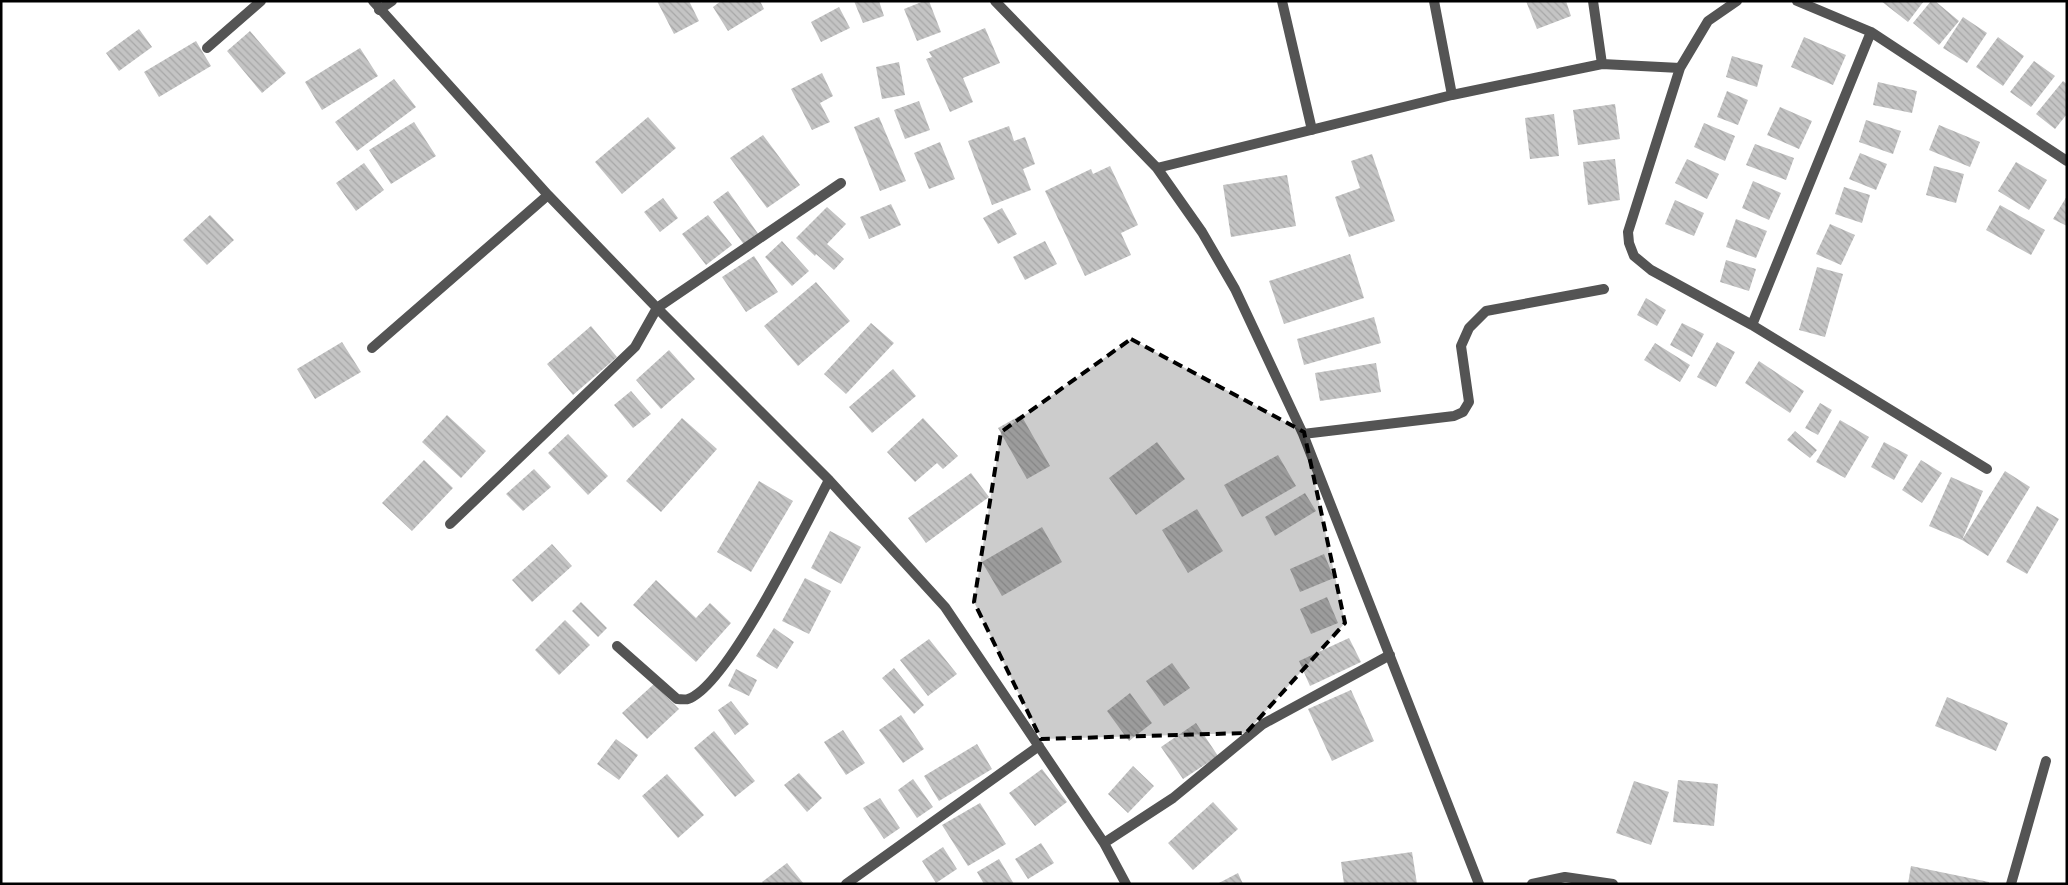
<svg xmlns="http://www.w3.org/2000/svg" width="2068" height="885" font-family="'Golos Text',sans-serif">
<defs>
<pattern id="building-back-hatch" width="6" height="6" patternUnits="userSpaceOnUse" patternTransform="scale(1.25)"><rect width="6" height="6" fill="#c4c4c4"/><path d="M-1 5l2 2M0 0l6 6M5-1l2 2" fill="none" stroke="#a7a7a7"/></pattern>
</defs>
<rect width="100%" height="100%" fill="#fff"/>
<!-- building -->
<path fill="url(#building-back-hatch)" d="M 657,1 L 689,1 L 699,21 L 674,34 Z
M 721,1 L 760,1 L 764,9 L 728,31 L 713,7 Z
M 854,1 L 879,1 L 884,16 L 863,23 Z
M 924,1 L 929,1 L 941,32 L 917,41 L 904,9 Z
M 1526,1 L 1566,1 L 1571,16 L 1537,29 Z
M 1881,1 L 1924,1 L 1908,22 Z
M 1931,1 L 1935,1 L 1959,21 L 1939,45 L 1913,23 Z
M 839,7 L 850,28 L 821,42 L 811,22 Z
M 1963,17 L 1987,33 L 1967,63 L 1943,48 Z
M 985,28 L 1000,63 L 963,78 L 973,102 L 950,112 L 926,59 L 932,57 L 929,52 Z
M 139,29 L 152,47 L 119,71 L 106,53 Z
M 250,31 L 286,73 L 262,93 L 227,51 Z
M 1804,37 L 1846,55 L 1833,85 L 1791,67 Z
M 1998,37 L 2024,56 L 2003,86 L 1976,67 Z
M 196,41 L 211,66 L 159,97 L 144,72 Z
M 360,48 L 378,76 L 322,110 L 305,82 Z
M 1732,56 L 1763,65 L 1757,87 L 1726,77 Z
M 2034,61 L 2055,76 L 2031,107 L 2010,92 Z
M 899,62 L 905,95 L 882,99 L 876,67 Z
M 822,73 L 833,96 L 820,103 L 830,122 L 812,130 L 791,89 Z
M 394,79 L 416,107 L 357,151 L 335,122 Z
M 2063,81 L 2067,84 L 2067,114 L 2055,129 L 2036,114 Z
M 1878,82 L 1917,91 L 1912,113 L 1873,105 Z
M 1727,91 L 1748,100 L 1738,125 L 1717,117 Z
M 919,101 L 930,130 L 905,139 L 894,110 Z
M 1615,104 L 1620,139 L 1578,145 L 1573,110 Z
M 1780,107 L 1812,121 L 1799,149 L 1767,135 Z
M 1554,114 L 1559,156 L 1530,159 L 1525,118 Z
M 648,117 L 676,148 L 622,194 L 595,162 Z
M 879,117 L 906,181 L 880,191 L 854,127 Z
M 1866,120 L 1901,131 L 1893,154 L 1859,142 Z
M 414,122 L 436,156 L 391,184 L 369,150 Z
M 1704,123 L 1735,136 L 1725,161 L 1694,147 Z
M 1939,125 L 1980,142 L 1970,167 L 1929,150 Z
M 1009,126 L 1014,141 L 1025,137 L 1035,164 L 1023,169 L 1031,190 L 992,205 L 968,141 Z
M 763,135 L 800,185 L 767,208 L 730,158 Z
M 940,142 L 955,179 L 929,189 L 914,153 Z
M 1755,144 L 1794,158 L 1786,180 L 1746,165 Z
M 1860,153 L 1887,164 L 1876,190 L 1849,179 Z
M 1372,154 L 1395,221 L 1349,237 L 1335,197 L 1360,188 L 1351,161 Z
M 1615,159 L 1620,200 L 1588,205 L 1583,162 Z
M 1687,159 L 1719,174 L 1707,199 L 1675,183 Z
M 2016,162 L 2047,180 L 2029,210 L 1998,191 Z
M 364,163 L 384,190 L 356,211 L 336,183 Z
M 1110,166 L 1138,225 L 1121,233 L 1131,255 L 1085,276 L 1045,191 L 1091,169 L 1093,174 Z
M 1934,166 L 1964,174 L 1956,203 L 1926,195 Z
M 1287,175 L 1296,226 L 1231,237 L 1223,185 Z
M 1753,181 L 1781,193 L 1769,220 L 1742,208 Z
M 1844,187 L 1870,195 L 1862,223 L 1835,214 Z
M 728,191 L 759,235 L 745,246 L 713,202 Z
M 2067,196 L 2067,226 L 2053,219 Z
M 663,198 L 678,218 L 660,232 L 644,212 Z
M 1675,200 L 1704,213 L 1694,236 L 1665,224 Z
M 891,204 L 901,225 L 869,239 L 860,217 Z
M 2000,205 L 2045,230 L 2031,255 L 1986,230 Z
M 827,207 L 846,224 L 827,244 L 844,259 L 834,270 L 816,254 L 815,256 L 796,238 Z
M 1002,208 L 1017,234 L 998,244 L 983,218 Z
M 210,215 L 234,240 L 207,265 L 183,240 Z
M 708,215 L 732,245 L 706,265 L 682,234 Z
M 1736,219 L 1767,231 L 1756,258 L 1726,247 Z
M 1830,224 L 1855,235 L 1841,265 L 1816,254 Z
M 782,241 L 809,271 L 792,286 L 765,257 Z
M 1045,241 L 1057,264 L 1025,280 L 1013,257 Z
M 1350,254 L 1364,298 L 1284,324 L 1269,281 Z
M 754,256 L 778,292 L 746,312 L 722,277 Z
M 1726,260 L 1756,269 L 1749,291 L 1720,282 Z
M 1817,267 L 1843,274 L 1825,337 L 1799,330 Z
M 816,282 L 850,321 L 798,366 L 764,326 Z
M 1646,298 L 1666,310 L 1657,326 L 1637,315 Z
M 1374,317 L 1381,343 L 1304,365 L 1297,339 Z
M 871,323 L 894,343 L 846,394 L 824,374 Z
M 1682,323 L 1704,334 L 1692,357 L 1670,345 Z
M 591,326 L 617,357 L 573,395 L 547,364 Z
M 342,342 L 361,372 L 315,399 L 297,369 Z
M 1717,342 L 1735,352 L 1716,387 L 1697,377 Z
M 1655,343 L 1690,365 L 1680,382 L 1644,360 Z
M 669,350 L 695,379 L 661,409 L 636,380 Z
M 1759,361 L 1804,391 L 1790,413 L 1745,383 Z
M 1376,363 L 1381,392 L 1320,401 L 1315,373 Z
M 893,369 L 916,396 L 872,433 L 849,407 Z
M 631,391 L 651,414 L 633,428 L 614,405 Z
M 1820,403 L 1832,410 L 1818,435 L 1805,428 Z
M 447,415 L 486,451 L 461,478 L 422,442 Z
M 1021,415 L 1050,466 L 1027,479 L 998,428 Z
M 682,418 L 717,449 L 661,512 L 626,481 Z
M 923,418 L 958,456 L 943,469 L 937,463 L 915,482 L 887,452 Z
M 1840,420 L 1869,437 L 1845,478 L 1816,462 Z
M 1795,431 L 1817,450 L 1810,458 L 1787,440 Z
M 568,434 L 608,476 L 588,495 L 548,453 Z
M 1157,442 L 1185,479 L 1136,515 L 1109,478 Z
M 1884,442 L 1908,455 L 1894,480 L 1871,467 Z
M 1278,455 L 1296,486 L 1242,517 L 1224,485 Z
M 424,460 L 453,488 L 412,531 L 382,503 Z
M 1921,460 L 1942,473 L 1922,503 L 1902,490 Z
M 534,469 L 551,487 L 523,511 L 506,494 Z
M 2005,471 L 2030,487 L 1988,556 L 1962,540 Z
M 971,473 L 989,497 L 926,543 L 908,518 Z
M 1951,477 L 1983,491 L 1962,540 L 1929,526 Z
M 759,481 L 793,501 L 751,572 L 717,552 Z
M 1305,493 L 1316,511 L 1275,536 L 1265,517 Z
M 2037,506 L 2059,519 L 2027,574 L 2006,562 Z
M 1197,509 L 1223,551 L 1188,573 L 1162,530 Z
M 1042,527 L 1062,562 L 1002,596 L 982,562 Z
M 830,531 L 861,547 L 841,584 L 811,568 Z
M 552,544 L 572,566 L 532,602 L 512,580 Z
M 1324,554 L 1334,578 L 1300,592 L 1290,569 Z
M 805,578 L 831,591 L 809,634 L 782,621 Z
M 656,580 L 696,618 L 710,603 L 731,623 L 696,662 L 633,605 Z
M 1327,597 L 1338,623 L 1311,634 L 1300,609 Z
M 581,602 L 607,628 L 598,637 L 572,611 Z
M 565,620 L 590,645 L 559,675 L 535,650 Z
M 774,628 L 794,642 L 777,669 L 756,656 Z
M 1349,638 L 1361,662 L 1310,686 L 1299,661 Z
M 929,639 L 957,674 L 928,696 L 900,660 Z
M 1172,663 L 1190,688 L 1164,706 L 1146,681 Z
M 894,668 L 924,705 L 914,714 L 882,678 Z
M 736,669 L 757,680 L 749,696 L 728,686 Z
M 654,684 L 679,709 L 647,739 L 622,713 Z
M 1351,690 L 1374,741 L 1332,761 L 1308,709 Z
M 1130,693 L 1152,723 L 1129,741 L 1107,711 Z
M 1947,697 L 2008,723 L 1996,751 L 1935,726 Z
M 731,701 L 749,724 L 735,735 L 718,710 Z
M 901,715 L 924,749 L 903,763 L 879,730 Z
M 1196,723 L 1218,756 L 1183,779 L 1161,747 Z
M 843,730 L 865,763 L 846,775 L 824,742 Z
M 714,731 L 755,781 L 735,797 L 694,748 Z
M 616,739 L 638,755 L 619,780 L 597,764 Z
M 977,744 L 992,769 L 939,801 L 924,776 Z
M 1133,766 L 1154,786 L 1128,813 L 1108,794 Z
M 1042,769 L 1067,802 L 1035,826 L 1009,793 Z
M 799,773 L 822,798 L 807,812 L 784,785 Z
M 667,774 L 704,815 L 678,838 L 642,796 Z
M 913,779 L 933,807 L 917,818 L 898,790 Z
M 1678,780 L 1718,784 L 1714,826 L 1673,822 Z
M 1634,781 L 1669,792 L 1651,845 L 1616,833 Z
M 880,798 L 900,828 L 884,839 L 863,808 Z
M 1213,802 L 1238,829 L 1193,870 L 1168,843 Z
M 980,803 L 1006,844 L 968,866 L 942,825 Z
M 1041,843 L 1054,863 L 1028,879 L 1015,859 Z
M 943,847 L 957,869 L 936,883 L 922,861 Z
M 1412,852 L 1417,884 L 1344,884 L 1341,862 Z
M 999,859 L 1014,884 L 984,884 L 977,872 Z
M 787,863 L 804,884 L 764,884 L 762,882 Z
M 1911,866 L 1989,882 L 1989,884 L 1908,884 Z
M 1238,873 L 1243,884 L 1217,884 Z"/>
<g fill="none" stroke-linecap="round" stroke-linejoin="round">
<!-- street -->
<path stroke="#545454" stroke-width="10" d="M 373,1 L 548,195 L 657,308 L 829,480 L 945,607 L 1104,843 L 1126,884
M 995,1 L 1157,168 L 1202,232 L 1235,289 L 1303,434 L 1479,884
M 1282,1 L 1312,130
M 1434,1 L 1452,95
M 1593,1 L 1602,64
M 1797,1 L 1871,32 L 2067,161
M 379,10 L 392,1
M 207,48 L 261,1
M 1680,68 L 1708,21 L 1737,1
M 1157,168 L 1452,95 L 1602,64 L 1680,68 L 1628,232 L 1629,243 L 1634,256 L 1651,270 L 1752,325 L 1987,469
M 1752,325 L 1871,32
M 372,348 L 548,195
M 1303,434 L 1454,416 L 1463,412 L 1469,402 L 1461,346 L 1469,328 L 1486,311 L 1604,289
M 450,524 L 635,347 L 657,308 L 841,183
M 617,646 L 677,699 C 680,699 686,700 688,699 C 728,686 807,522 829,480
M 1104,843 L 1173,798 L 1263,724 L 1390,655
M 846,884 L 1039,746
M 1532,884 L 1565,877 L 1613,884
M 2011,884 L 2046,761"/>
</g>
<!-- marked area -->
<path fill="#000" fill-opacity="0.2" stroke="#000" stroke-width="4" stroke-dasharray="10 6" stroke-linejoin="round" d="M 1131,339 L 1304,432 L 1345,623 L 1246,733 L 1041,739 L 974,602 L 1001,432 Z"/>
<!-- border -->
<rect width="2068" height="885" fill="none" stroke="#000000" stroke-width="5"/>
</svg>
